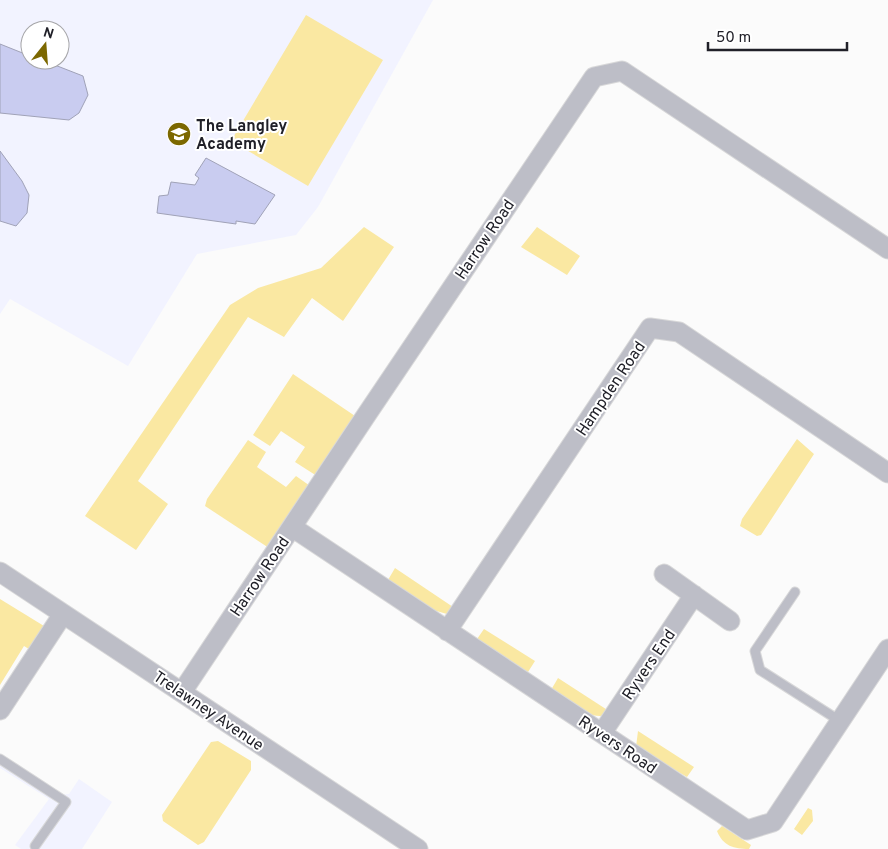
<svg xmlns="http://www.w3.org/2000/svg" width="888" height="849" font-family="Overpass,sans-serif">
<rect width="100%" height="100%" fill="#fbfbfb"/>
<!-- built -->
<path fill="#f2f3ff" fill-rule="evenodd" d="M 0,0 L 433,0 L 318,207 L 296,235 L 197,254 L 128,366 L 10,299 L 0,314 ZM 30,30 L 60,30 L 60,60 L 30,60 Z
M 0,757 L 58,795 L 69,794 L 79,779 L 112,802 L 82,849 L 21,849 L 15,845 L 49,799 L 0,768 Z"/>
<!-- green -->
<path fill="#fae8a2" d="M 306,15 L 383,60 L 308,186 L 231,141 Z
M 364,227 L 394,247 L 343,321 L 312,298 L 284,337 L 248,317 L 138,481 L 168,504 L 136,550 L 85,516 L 230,305 L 258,288 L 321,268 Z
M 537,227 L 580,256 L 567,275 L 521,247 Z
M 293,374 L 358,418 L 320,478 L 295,462 L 305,447 L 281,431 L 270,446 L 253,435 Z
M 797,439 L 814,454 L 761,535 L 757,536 L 740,526 L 742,519 Z
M 248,440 L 266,452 L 257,467 L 286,487 L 296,476 L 313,488 L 269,548 L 205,506 L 207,499 Z
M 395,568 L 456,609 L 447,614 L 433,610 L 388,580 Z
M 0,599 L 44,626 L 44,634 L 32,651 L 24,646 L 0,685 Z
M 484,629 L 535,661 L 528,672 L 477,639 Z
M 558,678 L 612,713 C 590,724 569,701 551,690 Z
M 638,731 L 694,767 L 687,777 L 636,747 Z
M 218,741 L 251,761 L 251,770 L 204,842 L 198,845 L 163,821 L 162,815 L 211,742 Z
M 808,808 L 812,810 L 813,821 L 802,835 L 794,829 Z
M 722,826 L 751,845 L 749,849 C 734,849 723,846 717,831 Z"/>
<!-- building -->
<path fill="#c9ccf0" stroke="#a0a2b7" d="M 0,44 L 30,56 L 30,60 L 42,60 L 83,76 L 88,95 L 79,113 L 69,120 L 0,113 Z
M 0,151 L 22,181 L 29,195 L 27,213 L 16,226 L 0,221 Z
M 206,158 L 275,195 L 255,224 L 236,221 L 236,224 L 157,213 L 159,196 L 168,195 L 171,182 L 195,185 L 199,178 L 195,175 Z"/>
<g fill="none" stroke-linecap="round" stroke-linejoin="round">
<!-- service casing -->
<g stroke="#d8d8d9" stroke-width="11">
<path id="service" d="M 795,592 L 755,651 L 760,670 L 840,721
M 0,759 L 66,802 L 35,846"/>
</g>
<!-- minor casing -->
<g stroke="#d8d8d9" stroke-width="21">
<path id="minor" d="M 292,527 L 747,830 L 773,822 L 888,649
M 0,572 L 418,849
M 664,574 L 730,621
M 447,631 L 650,328 L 679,332 L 888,473
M 182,692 L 365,417 L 594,77 L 622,71 L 888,249
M 0,710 L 63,614
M 602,733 L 694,595"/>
</g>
<!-- service -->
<use href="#service" stroke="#bdbec7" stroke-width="9"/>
<!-- minor -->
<use href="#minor" stroke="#bdbec7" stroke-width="19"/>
</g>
<!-- icons -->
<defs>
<g id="school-disc" transform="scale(1.25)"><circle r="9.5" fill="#7c6800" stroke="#fff"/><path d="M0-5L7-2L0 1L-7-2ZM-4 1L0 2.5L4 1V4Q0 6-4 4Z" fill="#fff"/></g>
</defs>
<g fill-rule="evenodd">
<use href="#school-disc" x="179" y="134"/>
</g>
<g text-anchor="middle" stroke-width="4" stroke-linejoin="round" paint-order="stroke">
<!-- poi labels -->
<g font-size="16" font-weight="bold" fill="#202028" stroke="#fff" text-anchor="start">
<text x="196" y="131">The Langley<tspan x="196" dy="18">Academy</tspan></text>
</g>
<!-- street labels -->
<g font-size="16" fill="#202028" stroke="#fff">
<text transform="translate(484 239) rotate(-56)" y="6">Harrow Road</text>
<text transform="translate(610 388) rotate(-56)" y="6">Hampden Road</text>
<text transform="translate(259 576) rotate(-56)" y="6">Harrow Road</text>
<text transform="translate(648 664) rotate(-56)" y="6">Ryvers End</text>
<text transform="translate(209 710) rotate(34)" y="6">Trelawney Avenue</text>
<text transform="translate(618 744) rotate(34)" y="6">Ryvers Road</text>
</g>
</g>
<!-- north arrow -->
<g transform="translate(45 45) rotate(17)"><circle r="24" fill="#ffffff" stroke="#a6a6a9"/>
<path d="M0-4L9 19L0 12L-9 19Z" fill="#7c6800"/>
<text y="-8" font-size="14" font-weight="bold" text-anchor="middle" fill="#202028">N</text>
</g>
<!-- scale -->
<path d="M708 42v8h139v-8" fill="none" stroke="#202028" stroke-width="2.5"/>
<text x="716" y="42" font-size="15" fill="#202028" stroke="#ffffff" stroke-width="4" paint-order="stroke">50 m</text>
</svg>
